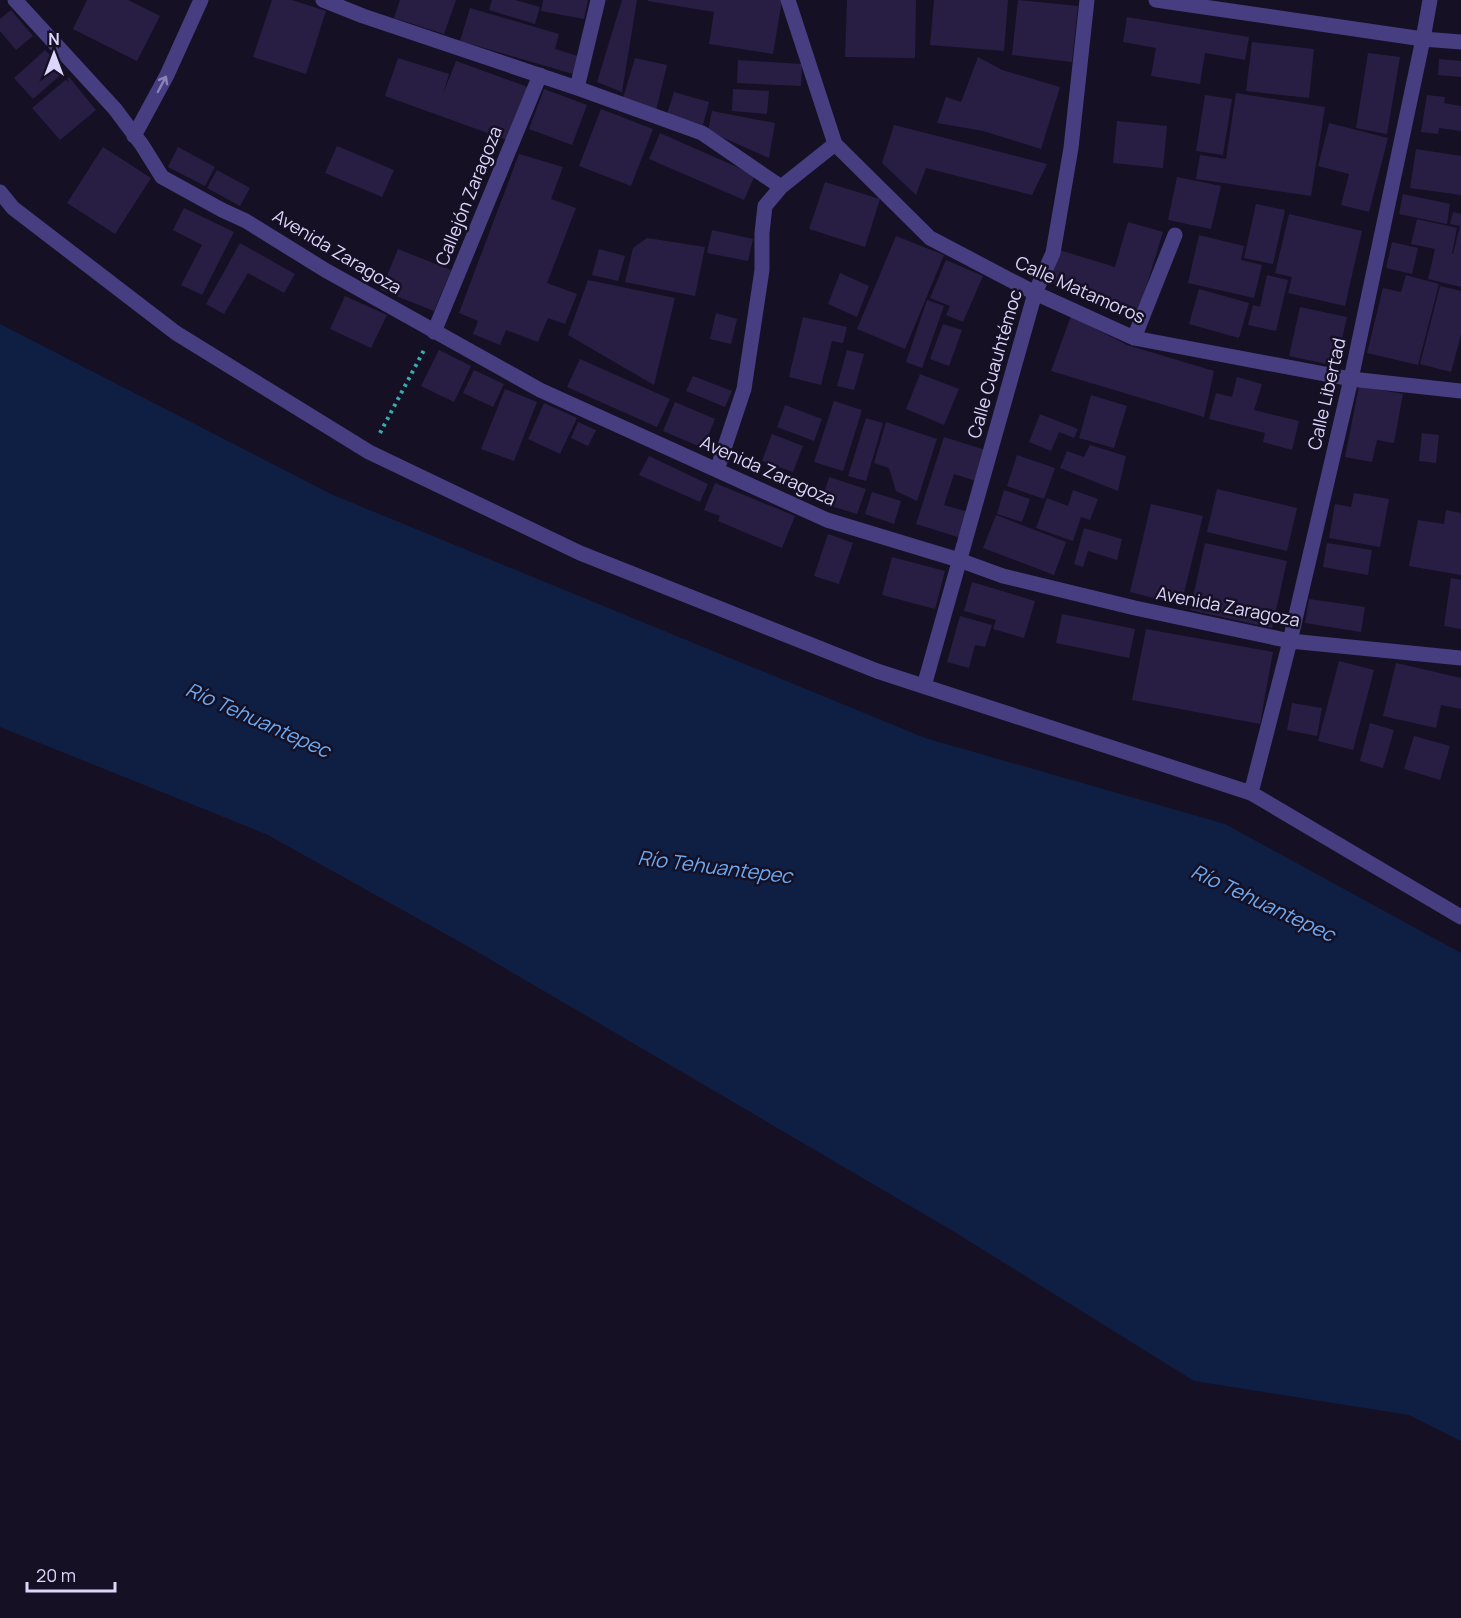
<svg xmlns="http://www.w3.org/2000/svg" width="1461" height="1618" font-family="Manrope,sans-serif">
<rect width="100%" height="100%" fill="#151024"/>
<!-- water -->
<path fill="#0f1f44" d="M 0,324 L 333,495 L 925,738 L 1225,824 L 1461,953 L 1461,1441 L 1409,1415 L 1194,1381 L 953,1231 L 469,947 L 266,834 L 0,727 Z"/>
<!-- building -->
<path fill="#281e44" d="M 87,0 L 128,0 L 160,16 L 137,61 L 73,29 Z
M 272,0 L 292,0 L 326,11 L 306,74 L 253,57 Z
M 400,0 L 456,0 L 444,34 L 394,18 Z
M 492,0 L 515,0 L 540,7 L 535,24 L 489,10 Z
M 543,0 L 588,0 L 584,19 L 541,11 Z
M 622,0 L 637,0 L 622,92 L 597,82 Z
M 648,0 L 782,0 L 773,54 L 709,44 L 714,12 L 648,1 Z
M 847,0 L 916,0 L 915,58 L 845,57 Z
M 934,0 L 1008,0 L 1004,51 L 930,45 Z
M 1018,0 L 1078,6 L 1072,62 L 1012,55 Z
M 470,8 L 559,34 L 555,49 L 578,56 L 573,74 L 460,41 Z
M 11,10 L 33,36 L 16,50 L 0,31 L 0,19 Z
M 1127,17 L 1249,37 L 1245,60 L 1205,53 L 1200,84 L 1151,76 L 1156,48 L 1123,42 Z
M 1252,42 L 1314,49 L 1309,98 L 1246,91 Z
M 45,50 L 65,71 L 33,99 L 14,78 Z
M 1368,53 L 1400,57 L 1387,134 L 1356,128 Z
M 978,57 L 1002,70 L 1060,87 L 1041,149 L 983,131 L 937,123 L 946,97 L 961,102 Z
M 398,58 L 449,74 L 443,94 L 456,61 L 528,87 L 507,140 L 385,96 Z
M 635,58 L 667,65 L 656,111 L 623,98 Z
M 1439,59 L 1461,61 L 1461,77 L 1438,75 Z
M 738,60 L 802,64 L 801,86 L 737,83 Z
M 69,77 L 96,110 L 60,140 L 32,108 Z
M 544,89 L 587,105 L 572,145 L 529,129 Z
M 733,89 L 769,91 L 767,114 L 732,111 Z
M 674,92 L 709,102 L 703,125 L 667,114 Z
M 1236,93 L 1325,107 L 1311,196 L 1196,179 L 1200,155 L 1226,159 Z
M 1205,95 L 1232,99 L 1223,155 L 1196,151 Z
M 1427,95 L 1445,97 L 1444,103 L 1461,106 L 1461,131 L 1439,128 L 1438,134 L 1421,132 Z
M 601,109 L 653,129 L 631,186 L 579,166 Z
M 712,111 L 775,123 L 769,158 L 708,131 Z
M 1117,121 L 1167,126 L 1163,168 L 1113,163 Z
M 1329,123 L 1388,138 L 1369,212 L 1341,205 L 1349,174 L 1318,166 Z
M 894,125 L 1047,164 L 1032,195 L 926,168 L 916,195 L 882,163 Z
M 660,133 L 755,175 L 744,200 L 649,159 Z
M 337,146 L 394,170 L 382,197 L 325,173 Z
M 103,147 L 151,178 L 115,234 L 67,203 Z
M 178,147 L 215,167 L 205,186 L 168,167 Z
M 1416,149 L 1461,156 L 1461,195 L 1410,188 Z
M 519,154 L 563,167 L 551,199 L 576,208 L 547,283 L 577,294 L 565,324 L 548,318 L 538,342 L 506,330 L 500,345 L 473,334 L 478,321 L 459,313 Z
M 217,170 L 250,188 L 240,206 L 207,188 Z
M 1177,177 L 1221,186 L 1211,229 L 1168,220 Z
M 825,182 L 880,199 L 865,247 L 809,229 Z
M 1403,194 L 1450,204 L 1447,224 L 1399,214 Z
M 1256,204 L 1285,210 L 1273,264 L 1244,258 Z
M 184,208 L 234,232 L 202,295 L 181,285 L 202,245 L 173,230 Z
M 1453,212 L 1461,214 L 1461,287 L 1428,279 L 1435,249 L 1411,244 L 1417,219 L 1457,228 L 1452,254 L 1453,254 L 1460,226 L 1450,224 Z
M 1289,214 L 1362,231 L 1345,306 L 1288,293 L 1292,277 L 1275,273 Z
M 1128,222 L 1163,232 L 1139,310 L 1046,281 L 1056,249 L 1115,267 Z
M 712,230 L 753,239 L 748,261 L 707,253 Z
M 1199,235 L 1244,246 L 1241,260 L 1262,265 L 1254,298 L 1188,283 Z
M 896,236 L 944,255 L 905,349 L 857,329 Z
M 647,238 L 705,247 L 695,296 L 625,282 L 633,248 Z
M 1392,242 L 1418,248 L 1412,274 L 1386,268 Z
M 240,243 L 295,274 L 284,293 L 248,273 L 224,314 L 206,304 Z
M 398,249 L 451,270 L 434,311 L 381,290 Z
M 599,249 L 625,256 L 618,281 L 592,275 Z
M 946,260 L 983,276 L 963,322 L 946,315 L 950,306 L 930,298 Z
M 840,273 L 869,286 L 857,317 L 828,304 Z
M 1267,275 L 1288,280 L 1276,331 L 1248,325 L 1253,305 L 1260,307 Z
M 1406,275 L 1439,284 L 1418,365 L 1367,353 L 1383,288 L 1401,292 Z
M 588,280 L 675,298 L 654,385 L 568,335 Z
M 1440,286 L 1461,291 L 1461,335 L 1451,372 L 1420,364 Z
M 1199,289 L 1249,303 L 1239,338 L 1189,324 Z
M 345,296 L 387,315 L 371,348 L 330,329 Z
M 927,300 L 944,306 L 922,368 L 906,362 Z
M 1300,307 L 1347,317 L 1336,366 L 1289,356 Z
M 716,313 L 737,319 L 731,344 L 710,339 Z
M 1071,316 L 1127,345 L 1214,371 L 1204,417 L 1051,371 Z
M 803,317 L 847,327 L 843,343 L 832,341 L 821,385 L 789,377 Z
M 943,324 L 962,330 L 949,366 L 930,359 Z
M 439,350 L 471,366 L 454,402 L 421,386 Z
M 847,350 L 864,354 L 854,390 L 837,386 Z
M 580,359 L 670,399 L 657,427 L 567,387 Z
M 474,370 L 504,384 L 493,407 L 463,393 Z
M 920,374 L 959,389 L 944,425 L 906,409 Z
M 693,376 L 732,391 L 725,407 L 686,391 Z
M 1237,377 L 1262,384 L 1254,410 L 1299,421 L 1292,450 L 1263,442 L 1265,433 L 1209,419 L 1216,393 L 1232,397 Z
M 1359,386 L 1403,394 L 1394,443 L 1377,440 L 1372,462 L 1345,457 Z
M 505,389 L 537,402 L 514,461 L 481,449 Z
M 1091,395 L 1127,406 L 1114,448 L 1079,438 Z
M 834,401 L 862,410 L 843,471 L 814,462 Z
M 675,402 L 715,419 L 703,448 L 663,431 Z
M 544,403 L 577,418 L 560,454 L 528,439 Z
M 785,405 L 822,419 L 814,441 L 777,427 Z
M 1040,414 L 1078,429 L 1074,438 L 1059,432 L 1051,451 L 1029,442 Z
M 866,418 L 883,423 L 866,481 L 848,476 Z
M 578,422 L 596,430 L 588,446 L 571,438 Z
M 886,422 L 937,439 L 917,501 L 896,491 L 889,468 L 874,463 Z
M 1422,433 L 1439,435 L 1436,463 L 1419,461 Z
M 772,434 L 803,446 L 793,472 L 762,461 Z
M 944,437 L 989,451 L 979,482 L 954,474 L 944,505 L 972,513 L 964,539 L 916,524 Z
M 1090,445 L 1126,456 L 1118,491 L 1060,468 L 1067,451 L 1084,457 Z
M 1017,455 L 1055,468 L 1044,499 L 1007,486 Z
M 649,456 L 708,484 L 700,502 L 639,475 Z
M 829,477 L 866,489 L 857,514 L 821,503 Z
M 715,483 L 795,516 L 782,548 L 718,521 L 720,516 L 704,510 Z
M 1217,489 L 1297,508 L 1287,551 L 1207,532 Z
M 1004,490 L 1030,499 L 1022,522 L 997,514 Z
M 1073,490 L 1098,499 L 1090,520 L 1081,517 L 1073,541 L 1036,528 L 1047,498 L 1068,506 Z
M 872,492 L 901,501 L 894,524 L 865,514 Z
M 1354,493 L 1389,499 L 1380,547 L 1329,538 L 1335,504 L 1351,507 Z
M 1151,504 L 1203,516 L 1181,605 L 1130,592 Z
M 1446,510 L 1461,513 L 1461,575 L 1409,566 L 1418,520 L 1444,524 Z
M 996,515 L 1066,542 L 1054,575 L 983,548 Z
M 1084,528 L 1122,539 L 1117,560 L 1088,551 L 1083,567 L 1074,564 Z
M 828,534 L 853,543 L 839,584 L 814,576 Z
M 1205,543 L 1287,561 L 1272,628 L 1190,610 Z
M 1327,543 L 1372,550 L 1368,575 L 1323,567 Z
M 892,557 L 945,571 L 935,609 L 882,595 Z
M 1451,578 L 1461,580 L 1461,629 L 1444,626 Z
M 972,582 L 1035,601 L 1024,638 L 993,629 L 996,620 L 964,611 Z
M 1309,599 L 1365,607 L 1361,632 L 1305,623 Z
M 1062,614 L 1135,629 L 1129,658 L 1056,643 Z
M 960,616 L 992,625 L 985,647 L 975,645 L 969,668 L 947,662 Z
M 1146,629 L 1273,652 L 1260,724 L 1132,700 Z
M 1339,661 L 1374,670 L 1353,750 L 1318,741 Z
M 1396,663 L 1461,678 L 1461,709 L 1441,705 L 1436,728 L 1383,716 Z
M 1292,703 L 1322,708 L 1317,736 L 1287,730 Z
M 1370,723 L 1394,730 L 1383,768 L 1360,761 Z
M 1414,736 L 1450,746 L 1440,780 L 1404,769 Z"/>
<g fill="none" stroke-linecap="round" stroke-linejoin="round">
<!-- path -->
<path stroke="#37adaf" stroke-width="4" stroke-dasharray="3 4.5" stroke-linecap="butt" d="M 380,433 L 424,350"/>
<!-- minor -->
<path stroke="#463e80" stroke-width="15" d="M 15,0 L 115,109 L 142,145 L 162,177 L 222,210 L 246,221 L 325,270 L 540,390 L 827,520 L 959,560 L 1003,576 L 1135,608 L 1290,641 L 1461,658
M 323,0 L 363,16 L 577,88 L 702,133 L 781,187
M 788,0 L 835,144 L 930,238 L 1035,293 L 1134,338 L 1351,379 L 1461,391
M 1156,0 L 1423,39 L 1461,42
M 577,88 L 598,0
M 134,136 L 167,75 L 201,0
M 0,192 L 13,208 L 176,333 L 369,452 L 580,553 L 877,671 L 1251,793 L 1461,917
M 434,332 L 540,75
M 1134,338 L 1175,235
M 717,470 L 744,389 L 762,270 L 762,233 L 765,206 L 781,187 L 835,144
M 924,686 L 1035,293 L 1053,253 L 1071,148 L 1087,0
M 1251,793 L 1290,641 L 1351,379 L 1423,39 L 1430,0"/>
</g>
<!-- one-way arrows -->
<defs><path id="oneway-shaft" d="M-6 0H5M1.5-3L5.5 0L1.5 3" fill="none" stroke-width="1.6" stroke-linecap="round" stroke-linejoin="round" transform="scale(1.5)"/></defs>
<use stroke="#8a82b8" href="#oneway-shaft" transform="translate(162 84) rotate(-62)"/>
<g text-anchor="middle" stroke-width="5" stroke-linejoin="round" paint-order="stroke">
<!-- street labels -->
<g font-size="18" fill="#ddd6fc" stroke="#151024">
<text transform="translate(469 196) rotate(-68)" y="6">Callejón Zaragoza</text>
<text transform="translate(337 252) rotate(31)" y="6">Avenida Zaragoza</text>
<text transform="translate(1080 290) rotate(24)" y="6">Calle Matamoros</text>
<text transform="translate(995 364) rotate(-74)" y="6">Calle Cuauhtémoc</text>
<text transform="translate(1327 394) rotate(-77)" y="6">Calle Libertad</text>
<text transform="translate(768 471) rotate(24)" y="6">Avenida Zaragoza</text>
<text transform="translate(1228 607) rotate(11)" y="6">Avenida Zaragoza</text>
</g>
<!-- water labels -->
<g font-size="20" font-style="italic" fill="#6babf5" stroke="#151024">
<text transform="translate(258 720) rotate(24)" y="7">Río Tehuantepec</text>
<text transform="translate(715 867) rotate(7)" y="7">Río Tehuantepec</text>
<text transform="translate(1263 903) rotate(25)" y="7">Río Tehuantepec</text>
</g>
</g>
<!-- north arrow -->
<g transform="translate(54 54)" stroke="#151024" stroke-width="4.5" paint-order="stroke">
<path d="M0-4.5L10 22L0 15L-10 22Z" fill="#ddd6fc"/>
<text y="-9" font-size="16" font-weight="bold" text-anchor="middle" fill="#ddd6fc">N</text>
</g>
<!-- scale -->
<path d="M27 1582v9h88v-9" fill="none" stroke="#ddd6fc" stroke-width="3"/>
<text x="36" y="1582" font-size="18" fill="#ddd6fc" stroke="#151024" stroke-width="4.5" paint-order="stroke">20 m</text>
</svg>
